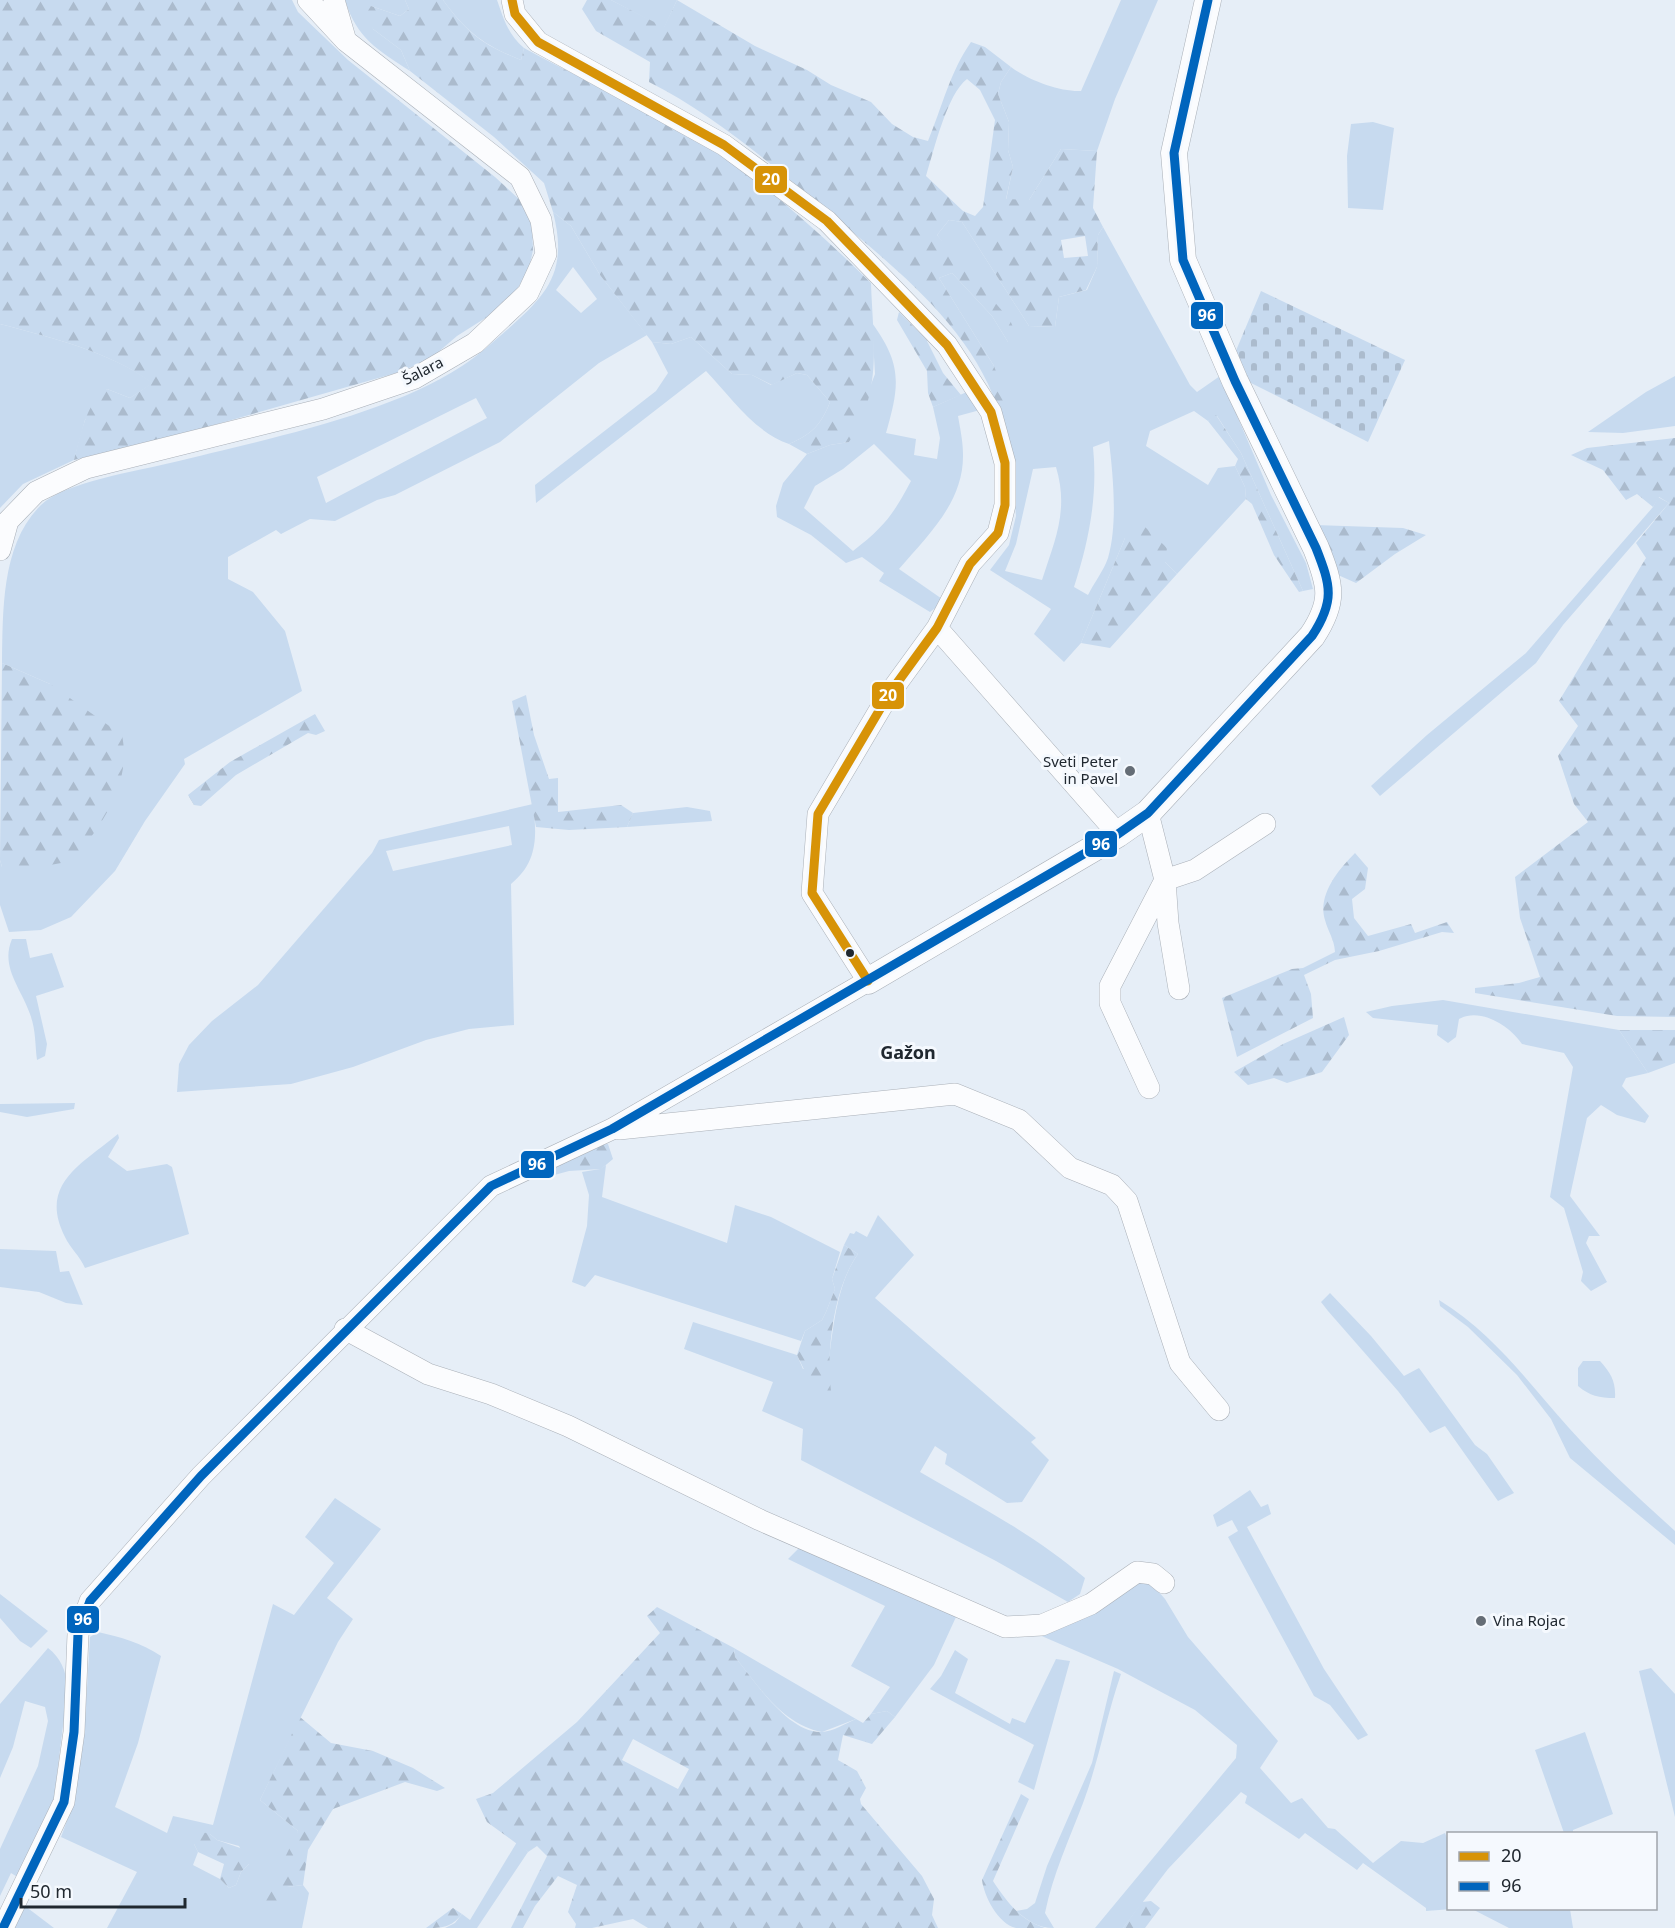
<svg xmlns="http://www.w3.org/2000/svg" width="1675" height="1928" font-family="'Noto Sans',sans-serif">
<defs>
<pattern id="forest-firs" width="22" height="20" patternUnits="userSpaceOnUse" patternTransform="scale(1.5)"><rect width="22" height="20" fill="#c7daef"/><path d="M5 1l3.5 6h-7zM16 11l3.5 6h-7z" fill="#abbbcd"/></pattern>
<pattern id="cemetery-stones" width="16" height="16" patternUnits="userSpaceOnUse" patternTransform="scale(1.5)"><rect width="16" height="16" fill="#c7daef"/><path d="M2 7V4a2 2 0 0 1 4 0v3zM10 15v-3a2 2 0 0 1 4 0v3z" fill="#abbbcd"/></pattern>
</defs>
<rect width="100%" height="100%" fill="#e6eef7"/>
<!-- grass -->
<path fill="#c7daef" fill-rule="evenodd" d="M 345,0 L 405,0 L 409,9 L 400,16 L 371,6 L 373,29 L 401,50 L 410,71 C 378,50 357,39 345,0 Z
M 443,0 L 497,0 C 504,20 508,34 524,48 L 521,60 C 484,45 467,33 443,0 Z
M 611,0 L 677,0 L 664,28 Z
M 1121,0 L 1158,0 L 1115,99 L 1097,151 L 1061,149 L 1029,200 L 1006,200 L 1013,167 L 1008,150 L 1009,122 L 998,94 L 1001,82 L 1011,67 C 1028,80 1060,92 1081,91 Z
M 1373,122 L 1394,128 L 1383,210 L 1348,208 L 1347,156 L 1351,124 Z
M 553,212 L 571,226 L 600,275 L 647,335 L 599,363 L 500,442 L 395,495 L 377,500 L 335,521 L 310,519 L 281,534 L 276,530 L 228,557 L 228,579 L 253,592 L 285,631 L 302,691 L 184,759 L 185,764 L 145,821 L 115,871 L 71,917 L 41,930 L 9,932 L 0,905 L 0,860 L 2,867 L 50,684 L 2,663 C 3,611 1,544 41,505 C 65,482 137,471 170,463 C 258,441 386,416 462,366 C 478,356 493,342 508,329 C 549,293 568,270 553,212 ZM 573,267 L 597,299 L 581,313 L 556,290 ZM 476,398 L 487,418 L 326,503 L 317,477 Z
M 949,220 L 962,222 L 1029,326 L 1055,327 L 1059,297 L 1087,290 L 1097,267 L 1098,235 L 1103,227 L 1190,385 L 1197,392 L 1220,376 L 1271,495 L 1306,563 L 1313,589 L 1303,591 L 1241,453 L 1217,416 L 1208,421 L 1194,411 L 1150,431 L 1146,446 L 1208,485 L 1218,468 L 1235,466 L 1245,487 L 1246,499 L 1177,574 L 1165,562 L 1125,538 L 1081,643 L 1064,662 L 1034,634 L 1051,609 L 990,570 L 1009,545 L 1016,516 L 1013,481 L 997,406 L 994,366 L 939,278 L 952,273 L 992,316 L 1008,342 L 1018,342 L 937,235 ZM 1109,441 C 1113,475 1118,524 1108,558 C 1104,570 1094,583 1088,595 L 1074,587 C 1089,541 1098,495 1093,447 ZM 1056,467 C 1069,510 1055,540 1042,580 L 1005,571 L 1016,544 L 1033,469 Z
M 872,323 C 902,364 900,385 886,433 L 916,439 L 914,455 L 937,459 L 940,438 L 933,407 L 969,391 L 980,410 L 958,416 C 960,428 963,441 963,454 C 964,502 928,535 899,569 L 945,601 L 930,612 L 879,581 L 884,573 L 862,557 L 846,563 L 811,535 L 777,517 L 776,506 L 783,483 L 807,454 L 830,445 L 849,442 L 875,374 ZM 874,444 L 911,481 C 893,515 884,527 853,551 L 804,508 L 815,486 L 843,469 Z
M 0,324 C 53,338 108,351 153,383 L 130,398 L 107,389 L 85,420 L 74,460 L 23,484 L 0,508 Z
M 691,337 L 732,374 L 752,375 L 771,385 L 797,373 L 807,375 L 830,402 C 821,425 812,434 789,444 C 754,432 731,397 706,371 L 536,503 L 535,485 L 656,391 L 668,373 L 652,342 L 671,344 Z
M 1675,376 L 1675,426 L 1623,433 L 1588,432 L 1646,392 Z
M 1658,497 L 1669,503 L 1563,625 L 1536,663 L 1380,796 L 1371,786 L 1427,735 L 1526,653 L 1653,507 Z
M 533,804 C 537,836 538,862 511,884 L 514,1025 L 469,1029 L 426,1040 L 353,1067 L 291,1084 L 177,1092 L 179,1064 L 189,1045 L 212,1021 L 258,985 L 372,853 L 379,840 ZM 509,826 L 512,845 L 393,871 L 386,851 Z
M 687,807 L 710,811 L 712,821 L 627,827 L 633,813 Z
M 12,939 L 26,939 L 30,958 L 52,953 L 64,987 L 36,996 L 47,1044 L 45,1056 L 37,1060 C 35,1045 36,1030 30,1014 C 21,988 0,967 12,939 Z
M 1443,1000 L 1619,1030 L 1648,1073 L 1626,1078 L 1622,1086 L 1649,1116 L 1645,1123 L 1617,1115 L 1601,1105 L 1587,1118 L 1570,1196 L 1600,1236 L 1589,1236 L 1586,1243 L 1607,1282 L 1591,1291 L 1581,1281 L 1583,1272 L 1564,1208 L 1550,1197 L 1573,1067 L 1564,1053 L 1522,1044 C 1510,1026 1480,1007 1459,1019 L 1456,1037 L 1448,1043 L 1437,1035 L 1438,1025 L 1373,1018 L 1366,1012 L 1392,1006 Z
M 75,1103 L 74,1109 L 27,1117 L 0,1112 L 0,1104 Z
M 118,1134 L 119,1138 L 108,1157 L 127,1171 L 167,1164 L 172,1167 L 189,1234 L 85,1268 C 80,1256 70,1248 65,1237 C 38,1184 82,1164 118,1134 Z
M 606,1165 L 602,1197 L 727,1243 L 735,1205 L 771,1217 L 840,1252 L 832,1279 L 835,1289 L 826,1312 L 822,1320 L 805,1331 L 801,1341 L 595,1275 L 585,1287 L 572,1282 L 587,1226 L 589,1195 L 582,1172 L 600,1169 Z
M 878,1215 L 914,1255 L 875,1298 L 1036,1438 L 1031,1442 L 1049,1460 L 1022,1502 L 1007,1503 L 945,1464 L 947,1454 L 935,1446 L 920,1472 C 977,1505 1035,1535 1085,1578 L 1080,1594 L 1068,1602 L 996,1561 L 801,1460 L 803,1429 L 762,1411 L 773,1382 L 684,1349 L 693,1322 L 797,1355 L 803,1369 L 828,1367 C 833,1330 836,1285 858,1254 L 844,1245 L 850,1233 L 854,1234 L 856,1231 L 867,1237 Z
M 0,1249 L 56,1251 L 60,1272 L 69,1271 L 83,1305 L 66,1303 L 39,1292 L 0,1287 Z
M 1330,1293 L 1371,1336 L 1404,1376 L 1419,1368 L 1475,1445 L 1487,1454 L 1514,1493 L 1498,1501 L 1445,1426 L 1430,1433 L 1398,1391 L 1328,1311 L 1321,1302 Z
M 1439,1300 C 1493,1333 1528,1382 1569,1428 C 1602,1465 1639,1498 1675,1531 L 1675,1545 L 1570,1458 L 1551,1419 L 1517,1375 L 1468,1327 L 1440,1306 Z
M 1583,1361 L 1600,1361 C 1611,1373 1616,1382 1615,1398 C 1599,1398 1590,1396 1578,1386 L 1578,1368 Z
M 1250,1490 L 1261,1507 L 1268,1504 L 1271,1514 L 1247,1527 L 1324,1669 L 1368,1735 L 1358,1740 L 1330,1705 L 1314,1696 L 1228,1537 L 1238,1531 L 1232,1520 L 1217,1527 L 1213,1515 Z
M 335,1498 L 381,1529 L 327,1598 L 353,1619 L 338,1642 L 260,1800 L 298,1831 L 287,1887 L 303,1885 L 309,1893 L 302,1928 L 107,1928 L 137,1872 L 61,1837 L 71,1810 L 86,1704 L 90,1637 L 98,1632 C 120,1637 142,1643 161,1656 L 138,1743 L 115,1807 L 167,1833 L 173,1816 L 213,1825 L 273,1604 L 294,1615 L 334,1563 L 305,1537 ZM 210,1834 L 217,1840 L 239,1846 L 249,1864 L 241,1872 L 236,1885 L 229,1888 L 220,1879 L 193,1865 L 198,1852 L 194,1844 Z
M 803,1544 L 956,1617 L 934,1665 L 895,1717 L 887,1711 L 871,1714 L 890,1687 L 851,1666 L 885,1606 L 788,1559 Z
M 1137,1577 L 1149,1581 L 1165,1599 L 1188,1637 L 1278,1741 L 1260,1768 L 1291,1803 L 1302,1798 L 1328,1828 L 1335,1829 L 1373,1863 L 1401,1841 L 1423,1843 L 1445,1833 L 1448,1840 L 1448,1908 L 1452,1909 L 1426,1911 L 1426,1908 L 1363,1863 L 1357,1870 L 1305,1833 L 1299,1839 L 1245,1803 L 1247,1796 L 1241,1792 L 1168,1869 L 1123,1928 L 1095,1928 L 1236,1758 L 1237,1745 L 1195,1710 L 1118,1669 L 1037,1634 Z
M 0,1594 L 48,1631 L 31,1648 L 20,1641 L 0,1618 Z
M 48,1648 C 61,1658 65,1670 68,1686 L 53,1806 L 19,1878 L 11,1873 L 0,1896 L 0,1849 L 38,1766 L 48,1721 L 45,1707 L 25,1701 L 13,1747 L 0,1778 L 0,1704 Z
M 734,1648 L 856,1719 L 822,1732 C 782,1724 759,1687 735,1657 Z
M 955,1650 L 968,1659 L 955,1693 L 1010,1724 L 1012,1718 L 1025,1723 L 1056,1659 L 1070,1661 L 1034,1790 L 1018,1782 L 1034,1745 L 930,1689 L 941,1676 Z
M 1651,1668 L 1675,1694 L 1675,1817 L 1639,1671 Z
M 1114,1671 L 1121,1674 C 1106,1717 1099,1761 1083,1803 C 1069,1840 1053,1874 1045,1913 L 1054,1928 C 1037,1928 1029,1921 1016,1911 L 1027,1909 L 1035,1903 L 1047,1866 L 1092,1763 Z
M 1585,1732 L 1613,1814 L 1573,1830 L 1573,1833 L 1564,1833 L 1535,1750 Z
M 517,1842 L 528,1852 L 477,1928 L 445,1928 L 455,1923 L 462,1914 L 470,1920 Z
M 25,1906 L 54,1928 L 14,1928 Z
M 1472,1909 L 1570,1909 L 1573,1928 L 1509,1928 Z"/>
<!-- forest -->
<path fill="url(#forest-firs)" fill-rule="evenodd" d="M 0,0 L 292,0 L 298,12 L 348,60 L 495,177 L 521,201 L 532,226 L 533,250 L 529,269 L 516,291 L 487,317 L 457,336 L 429,360 L 396,373 L 200,429 L 74,460 C 80,437 86,402 107,389 L 130,398 L 152,383 C 108,351 53,338 0,324 Z
M 405,0 L 443,0 C 467,33 483,45 521,60 L 524,48 C 568,73 615,92 659,116 C 738,159 808,221 871,283 C 873,343 883,390 849,442 L 830,445 L 807,454 L 789,444 C 812,434 821,425 830,402 L 807,375 L 797,373 L 772,385 L 752,375 L 732,374 L 691,337 L 671,344 L 652,342 L 600,275 L 571,226 L 553,212 L 544,183 L 494,137 L 410,71 L 401,50 L 373,29 L 366,14 L 371,6 L 400,16 L 409,9 Z
M 587,0 L 611,0 L 664,27 L 677,0 L 755,46 L 807,70 L 831,85 L 871,102 L 892,124 L 913,137 L 928,141 C 942,107 950,72 971,42 L 985,47 L 1011,67 L 1001,82 L 998,94 L 1009,122 L 1008,150 L 1013,167 L 1006,199 L 1029,200 L 1061,149 L 1097,151 L 1093,208 L 1103,227 L 1098,235 L 1097,267 L 1086,290 L 1059,297 L 1055,327 L 1029,326 L 962,222 L 949,220 L 937,235 L 1010,320 L 1019,342 L 1008,342 L 992,316 L 952,273 L 939,278 L 994,366 L 1007,401 L 997,406 C 968,321 885,260 819,204 C 766,160 711,113 649,82 L 650,62 L 596,31 L 582,9 ZM 967,79 L 980,90 L 995,120 L 983,207 L 975,216 L 963,211 L 926,176 C 934,150 947,94 967,79 ZM 1085,236 L 1088,256 L 1064,258 L 1061,240 Z
M 899,312 L 926,339 L 943,373 L 961,395 L 933,407 L 928,393 L 927,371 L 897,320 Z
M 1216,415 L 1241,453 L 1303,591 L 1299,592 L 1274,555 L 1252,504 L 1246,499 L 1245,487 L 1235,466 L 1238,459 L 1208,421 Z
M 1675,438 L 1675,1017 L 1617,1016 L 1475,993 L 1475,988 L 1519,983 L 1540,977 L 1520,918 L 1515,877 L 1588,822 L 1574,804 L 1558,756 L 1578,726 L 1559,701 L 1646,558 L 1636,543 L 1669,503 L 1659,497 L 1653,507 L 1637,494 L 1626,500 L 1603,470 L 1571,455 L 1587,448 Z
M 1315,525 L 1403,528 L 1426,535 L 1395,554 L 1356,583 L 1338,575 Z
M 1145,527 L 1167,548 L 1165,562 L 1177,574 L 1110,648 L 1081,643 L 1125,538 Z
M 2,663 L 50,684 L 122,735 C 132,784 102,825 72,861 L 12,872 L 2,867 L 0,860 Z
M 526,695 L 534,735 L 549,779 L 558,778 L 558,812 L 621,805 L 633,813 L 627,827 L 569,830 L 536,827 L 512,701 Z
M 315,714 L 325,731 L 316,735 L 308,733 L 236,775 L 201,806 L 194,805 L 188,795 L 230,762 Z
M 1355,853 L 1368,868 L 1365,889 L 1352,899 L 1354,918 L 1368,936 L 1411,924 L 1415,933 L 1447,922 L 1454,933 L 1442,932 L 1379,951 L 1335,960 L 1304,975 L 1311,994 L 1313,1018 L 1237,1057 L 1222,998 L 1292,969 L 1303,968 L 1335,952 C 1334,938 1328,932 1325,920 C 1317,895 1339,869 1355,853 Z
M 1344,1017 L 1349,1035 L 1322,1072 L 1287,1083 L 1274,1078 L 1248,1085 L 1234,1072 L 1283,1044 Z
M 1619,1030 L 1675,1030 L 1675,1063 L 1648,1073 Z
M 608,1144 L 613,1159 L 601,1169 L 569,1171 L 547,1177 L 547,1170 L 591,1145 Z
M 844,1245 L 858,1254 C 834,1287 826,1351 831,1391 L 823,1395 L 811,1384 L 797,1355 L 805,1331 L 822,1320 L 826,1312 L 835,1289 L 832,1279 Z
M 657,1607 L 734,1648 L 735,1657 C 754,1680 788,1733 821,1732 C 833,1732 846,1723 856,1719 L 863,1723 L 871,1714 L 887,1711 L 895,1717 L 872,1744 L 843,1735 L 838,1760 L 857,1771 L 866,1788 L 860,1799 L 861,1804 L 922,1876 L 934,1899 L 932,1915 L 938,1928 L 648,1928 L 633,1919 L 592,1928 L 575,1928 L 576,1924 L 568,1912 L 577,1885 L 558,1876 L 535,1906 L 523,1928 L 511,1928 L 547,1856 L 537,1846 L 528,1852 L 487,1822 L 476,1799 L 493,1793 L 577,1722 L 660,1633 L 647,1616 ZM 633,1739 L 689,1769 L 678,1789 L 622,1760 Z
M 300,1717 L 331,1743 L 373,1751 L 413,1768 L 445,1788 L 437,1791 L 405,1782 L 333,1809 L 308,1850 L 303,1885 L 287,1887 L 273,1908 L 263,1902 L 298,1831 L 260,1800 Z
M 1021,1794 L 1029,1799 L 993,1881 C 1007,1902 1020,1920 1045,1928 C 1036,1928 1025,1928 1016,1928 C 998,1924 984,1896 982,1880 Z
M 187,1828 L 210,1834 L 217,1840 L 249,1851 L 249,1864 L 241,1872 L 236,1885 L 229,1888 L 220,1879 L 224,1864 L 198,1852 L 194,1844 L 183,1840 Z
M 1151,1901 L 1160,1908 L 1145,1928 L 1123,1928 L 1142,1902 Z
M 453,1908 L 462,1914 C 451,1928 442,1928 426,1928 Z"/>
<!-- cemetery -->
<path fill="url(#cemetery-stones)" d="M 1261,291 L 1405,360 L 1368,442 L 1245,380 L 1235,353 Z"/>
<g fill="none" stroke-linecap="round" stroke-linejoin="round">
<!-- minor casing -->
<g stroke="#aab0b8" stroke-width="22">
<path id="minor" d="M 334,0 L 345,38
M 0,550 L 8,521 L 36,492 L 86,468 L 323,409 L 415,378 L 475,343 L 528,293 L 546,254 L 541,220 L 520,177 L 346,41 L 308,0
M 937,628 L 1118,834
M 1148,813 L 1165,880 L 1110,986 L 1110,1003 L 1149,1088
M 1179,989 L 1168,923 L 1165,880 L 1195,870 L 1265,824
M 619,1129 L 955,1094 L 1019,1120 L 1070,1168 L 1112,1185 L 1127,1201 L 1180,1363 L 1219,1410
M 345,1329 L 428,1374 L 491,1394 L 568,1426 L 760,1520 L 1005,1627 L 1042,1625 L 1091,1604 L 1137,1572 L 1153,1574 L 1164,1583
M 3,1928 L 64,1802 L 74,1732 L 78,1634 L 90,1601 L 201,1476 L 491,1186 L 612,1129 L 868,981 L 812,893 L 818,814 L 889,694 L 937,628 L 970,564 L 998,533 L 1005,505 L 1005,463 L 991,412 L 947,345 L 827,221 L 724,145 L 538,42 L 515,14 L 512,0"/>
</g>
<!-- tertiary casing -->
<g stroke="#aab0b8" stroke-width="27">
<path id="tertiary" d="M 868,981 L 1118,834 L 1148,813 L 1312,636 C 1335,601 1331,586 1316,548 L 1235,381 L 1183,260 L 1174,153 L 1208,0"/>
</g>
<!-- minor -->
<use href="#minor" stroke="#fbfcfe" stroke-width="21"/>
<!-- tertiary -->
<use href="#tertiary" stroke="#fbfcfe" stroke-width="26"/>
<!-- bus-1 casing -->
<g stroke="#f5f9fe" stroke-width="14">
<path id="bus-1" d="M 512,0 L 515,14 L 538,42 L 724,145 L 827,221 L 947,345 L 991,412 L 1005,463 L 1005,505 L 998,533 L 970,564 L 937,628 L 889,694 L 818,814 L 812,893 L 868,981"/>
</g>
<!-- bus-2 casing -->
<g stroke="#f5f9fe" stroke-width="14">
<path id="bus-2" d="M 3,1928 L 64,1802 L 74,1732 L 78,1634 L 90,1601 L 201,1476 L 491,1186 L 612,1129 L 1118,834 L 1148,813 L 1312,636 C 1335,601 1331,586 1316,548 L 1235,381 L 1183,260 L 1174,153 L 1208,0"/>
</g>
<!-- bus-1 -->
<use href="#bus-1" stroke="#d79307" stroke-width="9"/>
<!-- bus-2 -->
<use href="#bus-2" stroke="#0065bd" stroke-width="9"/>
</g>
<!-- markers -->
<g fill="#656d76" stroke="#f5f9fe" stroke-width="2">
<circle cx="1130" cy="771" r="6"/>
<circle cx="1481" cy="1621" r="6"/>
</g>
<circle fill="#202830" stroke="#f5f9fe" stroke-width="2" cx="850" cy="953" r="5"/>
<g text-anchor="middle" stroke-width="6" stroke-linejoin="round" paint-order="stroke">
<!-- street labels -->
<g font-size="15" fill="#202830" stroke="#f5f9fe">
<text transform="translate(423 371) rotate(-27)" y="5">Šalara</text>
</g>
<!-- poi labels -->
<g font-size="15" fill="#202830" stroke="#f5f9fe" text-anchor="end">
<text x="1118" y="767">Sveti Peter<tspan x="1118" dy="17">in Pavel</tspan></text>
<text x="1493" y="1626" text-anchor="start">Vina Rojac</text>
</g>
<!-- quarter labels -->
<g font-size="18" font-weight="bold" fill="#202830" stroke="#f5f9fe">
<text x="908" y="1059">Gažon</text>
</g>
</g>
<g stroke="#f5f9fe" stroke-width="2">
<rect x="754" y="165" width="34" height="29" rx="6" fill="#d79307"/>
<rect x="1190" y="301" width="34" height="29" rx="6" fill="#0065bd"/>
<rect x="871" y="681" width="34" height="29" rx="6" fill="#d79307"/>
<rect x="1084" y="830" width="34" height="28" rx="6" fill="#0065bd"/>
<rect x="520" y="1150" width="35" height="29" rx="6" fill="#0065bd"/>
<rect x="66" y="1605" width="34" height="29" rx="6" fill="#0065bd"/>
</g>
<g font-size="16" text-anchor="middle" font-weight="bold" fill="#fff">
<text x="771" y="185">20</text>
<text x="1207" y="321">96</text>
<text x="888" y="701">20</text>
<text x="1101" y="850">96</text>
<text x="537" y="1170">96</text>
<text x="83" y="1625">96</text>
</g>
<!-- legend -->
<rect x="1447" y="1832" width="210" height="78" fill="#f5f9fe" stroke="#a0a5ac" stroke-width="1.5"/>
<rect x="1459" y="1852" width="30" height="9" fill="#d79307" stroke="#a0a5ac" stroke-width="1.5"/>
<text x="1501" y="1862" font-size="18" fill="#202830">20</text>
<rect x="1459" y="1882" width="30" height="9" fill="#0065bd" stroke="#a0a5ac" stroke-width="1.5"/>
<text x="1501" y="1892" font-size="18" fill="#202830">96</text>
<!-- scale -->
<path d="M21 1898v9h164v-9" fill="none" stroke="#202830" stroke-width="3"/>
<text x="30" y="1898" font-size="18" fill="#202830" stroke="#f5f9fe" stroke-width="4.5" paint-order="stroke">50 m</text>
</svg>
